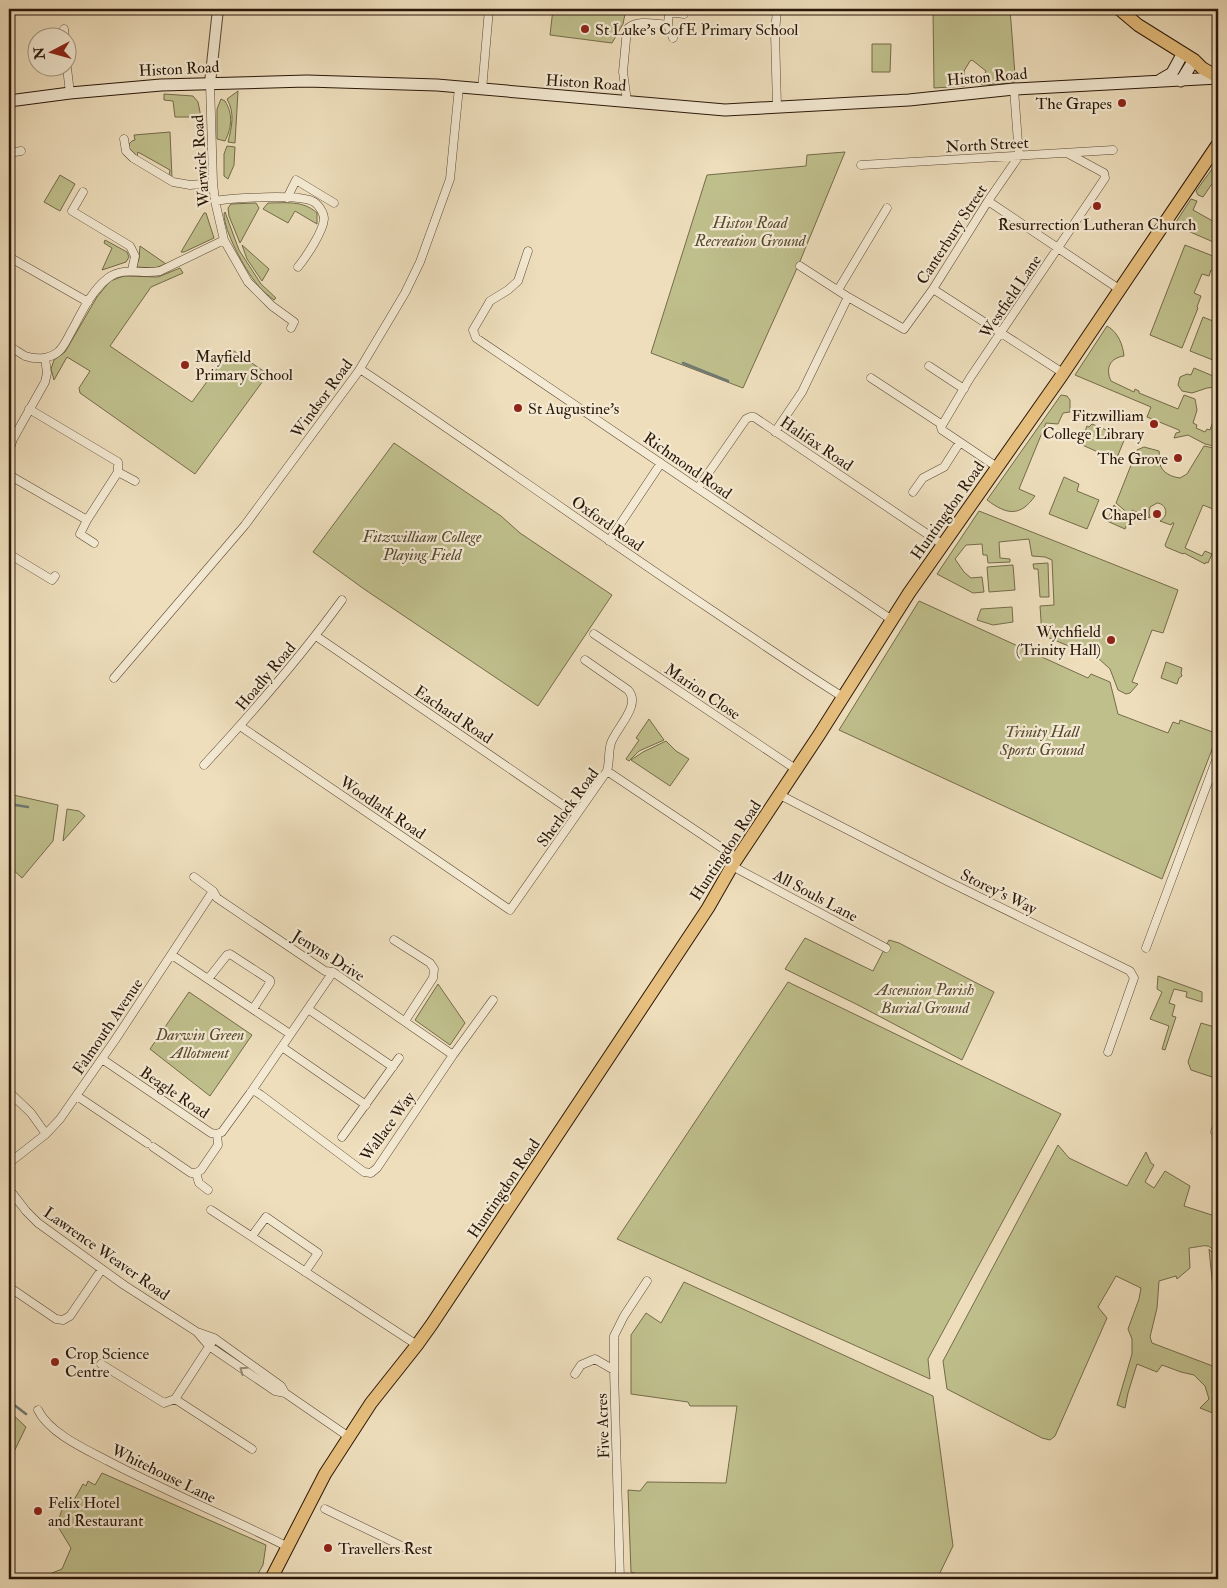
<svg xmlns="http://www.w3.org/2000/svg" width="1227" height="1588" font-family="'IM FELL Double Pica',serif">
<rect width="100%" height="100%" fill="#eedebc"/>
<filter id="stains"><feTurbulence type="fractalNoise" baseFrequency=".004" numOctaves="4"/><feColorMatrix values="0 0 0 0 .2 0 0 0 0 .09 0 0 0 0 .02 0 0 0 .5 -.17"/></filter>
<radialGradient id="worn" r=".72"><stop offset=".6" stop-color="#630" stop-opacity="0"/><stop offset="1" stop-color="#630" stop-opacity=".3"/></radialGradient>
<!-- green -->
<path fill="#bfbf8c" stroke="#746b4a" d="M 553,9 L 626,9 L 623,24 L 612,43 L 550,35 Z
M 933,9 L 1010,9 L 1015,75 L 1014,83 L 982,85 L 979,82 L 982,80 L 986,71 L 972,60 L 970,61 L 964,71 L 966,81 L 965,86 L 934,88 Z
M 872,44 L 891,44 L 890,72 L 872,72 Z
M 238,91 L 235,143 L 228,142 C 232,126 235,113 227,99 Z
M 164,94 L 193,96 L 198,102 L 201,117 L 175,117 L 173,101 L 164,100 Z
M 221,99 L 225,101 C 233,114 232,127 225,141 L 217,139 L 217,109 Z
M 170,132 L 172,178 L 169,176 L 170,170 L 138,152 L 137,157 L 129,150 L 129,144 L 132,141 L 135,140 L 134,135 Z
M 227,146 L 235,147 L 234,165 L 228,179 L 224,176 L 224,154 Z
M 845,152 L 798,266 L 743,388 L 651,353 L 707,175 L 806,166 L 807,155 Z
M 1215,165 L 1218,166 L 1218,175 L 1203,197 L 1198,195 L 1196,191 Z
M 60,175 L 75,184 L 60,211 L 44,202 Z
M 1191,199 L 1197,201 L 1193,210 L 1218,224 L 1218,227 L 1214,230 L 1215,233 L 1218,235 L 1218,244 L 1174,225 Z
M 256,203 L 259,208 L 240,243 L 229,216 L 228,208 L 231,204 Z
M 268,203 C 285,203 303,200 317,213 L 317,224 L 295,211 L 288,223 L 263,209 Z
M 225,212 L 239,250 L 261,284 L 276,298 L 274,300 C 268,295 261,290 257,284 C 245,270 224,231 224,214 Z
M 204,213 L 206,213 L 214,238 L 184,252 L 181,252 Z
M 105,240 L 127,252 L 129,257 L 126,262 L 102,270 L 112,248 L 104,243 Z
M 242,245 L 269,269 L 262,281 L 247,259 Z
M 1185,245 L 1218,258 L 1214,271 L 1211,270 L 1209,276 L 1202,274 L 1194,293 L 1201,296 L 1197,307 L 1198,308 L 1182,348 L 1150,335 Z
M 140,246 L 166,264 L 155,268 L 136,267 L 139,259 Z
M 180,268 L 183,273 L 151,287 L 110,346 L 192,402 L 231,349 L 268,374 L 195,474 L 80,393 L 79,388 L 90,371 L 67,357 L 54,380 L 51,369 L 54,360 L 65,352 L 97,297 L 110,281 L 124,276 L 158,277 Z
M 1203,317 L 1218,323 L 1218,362 L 1190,351 Z
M 1107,326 C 1118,332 1123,345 1124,356 C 1110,358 1105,368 1111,381 L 1134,392 L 1135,389 L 1139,391 L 1139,393 L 1178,409 L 1184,395 L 1195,399 L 1197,410 L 1193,423 L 1197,425 L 1196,428 L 1205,432 L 1207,429 L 1210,430 L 1218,407 L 1218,447 L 1205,444 L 1188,435 L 1174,438 L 1176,433 L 1180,432 L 1179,430 L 1147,417 L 1151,407 L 1075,375 Z
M 1194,368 L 1218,378 L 1218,387 L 1207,388 L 1192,393 L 1182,391 L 1178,385 L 1180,377 L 1187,374 L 1191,375 Z
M 1061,395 L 1067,396 L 1070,400 L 1070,412 L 1063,413 L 1058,424 L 1046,423 L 1019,489 L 1035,496 C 1020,517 1007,515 987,500 Z
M 1092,424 L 1125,438 L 1116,460 L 1080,444 L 1087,426 L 1089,427 Z
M 394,443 L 501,516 L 520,533 L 612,595 L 538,706 L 364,589 L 313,552 Z
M 1204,446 L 1218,449 L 1218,511 L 1203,505 L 1185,548 L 1202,556 L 1205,551 L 1212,554 L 1208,563 L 1206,562 L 1205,564 L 1184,553 L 1183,554 L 1166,547 L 1165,545 L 1174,523 L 1172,523 L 1171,525 L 1160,521 C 1169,516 1167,504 1157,503 L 1150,507 L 1149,513 L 1150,518 L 1132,510 L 1130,515 L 1116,503 L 1137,450 L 1144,447 L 1159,451 C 1160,456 1159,459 1160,464 C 1162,473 1172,477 1180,478 L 1187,474 Z
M 1064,477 L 1079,484 L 1077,491 L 1099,500 L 1087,529 L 1049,514 Z
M 1114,505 L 1129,519 L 1125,529 L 1107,521 Z
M 979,511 L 1178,590 L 1163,633 L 1152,630 L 1132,682 L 1138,684 L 1130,693 L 1126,694 L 1118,690 L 1110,669 L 1098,658 L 1042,635 L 1040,606 L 1054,605 L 1052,560 L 1045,557 L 1032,556 L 1029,539 L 999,542 L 1000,558 L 1010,559 L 1010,562 L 988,563 L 987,555 L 983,555 L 982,544 L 966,545 L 955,559 L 964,572 L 971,578 L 982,577 L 984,592 L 973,593 L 937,574 Z
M 1048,563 L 1049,597 L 1040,597 L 1038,569 L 1034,569 L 1033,564 Z
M 1013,565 L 1015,590 L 989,592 L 987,567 Z
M 919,601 L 1088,678 L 1091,674 L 1110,682 L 1118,714 L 1168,733 L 1173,722 L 1179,724 L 1180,720 L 1218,734 L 1162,879 L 839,730 Z
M 1012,607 L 1013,622 L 993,625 L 977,620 L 981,609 Z
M 1166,662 L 1182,668 L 1181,673 L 1182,676 L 1179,678 L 1177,684 L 1161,678 Z
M 649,719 L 664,740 L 639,751 L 629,761 L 626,759 L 639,740 L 636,738 Z
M 666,741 L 676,751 L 689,759 L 670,786 L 631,760 L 643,752 Z
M 9,794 L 58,805 L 53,841 L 22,878 L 9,866 Z
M 67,809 L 79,811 L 85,816 L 63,841 Z
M 805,938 L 873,971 L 889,940 L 899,943 L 994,992 L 962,1060 L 858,1005 L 785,969 Z
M 1158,976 L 1202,992 L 1202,1002 L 1186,997 L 1187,992 L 1174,989 L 1169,1003 L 1175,1005 L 1172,1016 L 1176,1017 L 1165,1050 L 1162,1049 L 1169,1026 L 1150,1019 L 1162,992 L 1157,989 Z
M 788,982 L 1061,1114 L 928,1359 L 930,1379 L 617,1239 Z
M 438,984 L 465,1023 L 450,1045 L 415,1020 Z
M 189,992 L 252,1035 L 210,1096 L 150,1049 Z
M 1201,1023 L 1218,1028 L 1218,1079 L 1191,1070 L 1188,1062 Z
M 1058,1145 L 1069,1158 L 1127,1186 L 1146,1152 L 1151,1163 L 1154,1165 L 1145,1182 L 1154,1188 L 1165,1171 L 1190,1186 L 1184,1206 L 1218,1217 L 1218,1258 C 1209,1241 1207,1246 1189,1248 L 1190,1268 L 1177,1279 L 1176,1276 L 1159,1281 L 1157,1308 L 1150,1337 L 1152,1343 L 1218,1368 L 1218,1415 L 1200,1408 L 1209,1399 L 1205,1386 L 1194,1375 L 1181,1372 L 1162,1365 L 1157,1372 L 1137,1364 L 1128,1393 L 1125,1408 L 1117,1405 L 1132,1354 L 1132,1339 L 1128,1329 L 1139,1299 L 1141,1288 L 1116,1276 L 1098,1307 L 1107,1318 L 1055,1436 L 1050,1440 L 1042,1438 L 947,1389 L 943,1361 Z
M 1209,1249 C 1214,1253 1213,1259 1218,1263 L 1218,1299 L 1214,1299 Z
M 684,1282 L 933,1396 L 953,1546 L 937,1579 L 653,1579 L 631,1572 L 628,1490 L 640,1491 L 647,1482 L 726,1483 L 737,1406 L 690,1406 L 688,1402 L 631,1394 L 631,1335 L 646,1313 L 661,1323 Z
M 9,1411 L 26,1427 L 9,1462 Z
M 102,1473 L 266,1545 L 263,1565 L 255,1579 L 37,1579 L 62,1569 L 71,1548 L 57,1525 L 64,1503 L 68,1498 L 74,1500 L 83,1484 L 86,1486 L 88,1481 L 95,1485 Z"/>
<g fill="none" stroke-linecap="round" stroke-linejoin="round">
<!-- stream -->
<path stroke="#6f7973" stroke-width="2.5" d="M 683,363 L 728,381
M 9,804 L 28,807
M 9,1401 L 26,1414"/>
<!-- minor casing -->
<g stroke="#5b4936" stroke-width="9">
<path id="minor" d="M 668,25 L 673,38
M 64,29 L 65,38
M 67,68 L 70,93
M 210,83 L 213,183 L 215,201 L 224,240 L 248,282 L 272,306 L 294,322 L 291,328
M 482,90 L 489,9
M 627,101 L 623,72 L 627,29 C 637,19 654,24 668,25 L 669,12 L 684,14
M 777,107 L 775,33 L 777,9
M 124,139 L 126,151 L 133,158 L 173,182 L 190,185 L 213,183
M 9,153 L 21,151
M 861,165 L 1113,150
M 83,192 L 72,211 L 130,246 L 135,256 L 132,270
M 287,198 L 296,180 L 334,203
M 215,201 C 234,198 296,194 312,201 C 318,203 324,213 324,219 C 323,232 306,257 298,267
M 988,201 L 1119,289
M 528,251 L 518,281 L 508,290 L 490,301 L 473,330 L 476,338 L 892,620
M 9,257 L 88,302
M 800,266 L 848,297 L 904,329 L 933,289 L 988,201 L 1019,156 L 1014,89
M 933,289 L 1063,373
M 838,290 L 887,208
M 9,346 C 14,349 20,353 25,356 C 36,360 49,359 58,352 C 64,347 67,339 71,332 C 81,314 91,291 108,278 C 124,266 142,275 160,271 L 224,240
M 929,366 L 964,389
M 360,369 C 478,448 593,531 710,609 C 755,639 798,669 843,697
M 871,378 L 941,424
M 29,409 L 118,462 L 118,472 L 87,520 L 80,534 L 94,543
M 775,432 L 802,392 L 848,297
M 9,451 L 13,439 L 45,382 L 47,373 L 45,358
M 997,467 L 942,430 L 941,427 L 970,378 L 1105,178 L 1104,173 L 1067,153
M 118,472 L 135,481
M 9,475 L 87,520
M 698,488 L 746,419 L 750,417 L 754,417 L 942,544
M 913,492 L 923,478 L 944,467 L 960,442
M 609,541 L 661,463
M 9,554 L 52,580 L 55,576
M 594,634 L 797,770
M 316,636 L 576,814
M 585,660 L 628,690 C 642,705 616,728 611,743 C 608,752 610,761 607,771
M 114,678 L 245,525 L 358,372 L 405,293 L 420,262 L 450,179 L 459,87
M 240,726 L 510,910 L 607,771 L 737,858
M 204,765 C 253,712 300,658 342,600
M 780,795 L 945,880 L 1130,971 L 1134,978 L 1108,1052
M 732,866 L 886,948
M 194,877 L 213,891 L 217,898 L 325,971 L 333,972 L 453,1055
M 394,940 L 430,963 L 434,969 L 433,978 L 405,1021
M 1146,948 L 1218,755
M 172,955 L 290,1034
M 208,979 L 227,955 L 230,954 L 270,980 L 270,983 L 253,1009
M 308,1009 L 393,1067
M 282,1047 L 366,1105
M 102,1059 L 211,1133 L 217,1134 L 222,1132 L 251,1092 L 333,972
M 9,1092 L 31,1113 L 46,1134
M 251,1092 L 255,1091 L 261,1095 L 364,1172 L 371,1173 L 377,1168 L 453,1055 L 493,1000
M 77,1096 L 147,1143
M 1215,1132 L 1218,1122
M 342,1137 L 399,1058
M 153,1147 L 191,1173 L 196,1173 L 201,1170 L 218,1145 L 217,1134
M 9,1163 L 46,1134 L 60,1119 L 115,1040 L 213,891
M 196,1173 L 199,1183 L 208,1190
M 9,1189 L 26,1211 L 38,1223 L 124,1285 L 197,1332 L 209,1346 L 275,1391 L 285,1393
M 211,1210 L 417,1345
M 252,1236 L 266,1217 L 318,1253 L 305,1272
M 9,1287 L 56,1319 L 63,1320 L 70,1316 L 102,1269
M 197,1332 L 214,1338 L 281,1386 L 285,1393 L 349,1437
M 101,1364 L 164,1403 L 175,1399 L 212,1342
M 575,1374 L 581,1365 L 595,1359 L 614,1370
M 175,1399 L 252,1449
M 38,1410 C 49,1433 87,1450 108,1461 C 167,1492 229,1517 288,1547
M 325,1509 L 412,1551
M 620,1579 L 614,1370 L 614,1336 L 624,1316 L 647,1281"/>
</g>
<!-- tertiary casing -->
<g stroke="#5b4936" stroke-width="12">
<path id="tertiary" d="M 210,83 L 218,9"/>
</g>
<!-- secondary casing -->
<g stroke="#2a1709" stroke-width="13">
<path id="secondary" d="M 1160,80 L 1172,73 L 1183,53
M 1181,81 L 1194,60
M 9,101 L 70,93 L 161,85 L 307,81 L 437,85 L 725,110 L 909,100 L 1014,89 L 1218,78"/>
</g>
<!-- primary casing -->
<g stroke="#2a1709" stroke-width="14">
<path id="primary" d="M 1119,9 L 1138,25 L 1194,60 L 1202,68 L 1218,77
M 271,1579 L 325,1474 L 371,1403 L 417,1345 L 432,1324 L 708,908 L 732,866 L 819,735 L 909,593 L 1060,378 L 1218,144"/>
</g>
<!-- minor -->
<use href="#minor" stroke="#f4ead3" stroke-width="8"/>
<!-- tertiary -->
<use href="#tertiary" stroke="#f4ead3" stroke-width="10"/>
<!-- secondary -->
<use href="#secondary" stroke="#f4ead3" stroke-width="11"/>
<!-- primary -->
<use href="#primary" stroke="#e7bf7e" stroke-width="12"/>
</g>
<!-- one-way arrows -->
<defs><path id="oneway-chevron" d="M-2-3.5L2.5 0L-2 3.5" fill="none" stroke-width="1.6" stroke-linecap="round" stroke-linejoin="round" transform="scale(1.25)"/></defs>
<use stroke="#998b78" href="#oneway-chevron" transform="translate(243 1370) rotate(-145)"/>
<!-- markers -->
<g fill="#8f2418" stroke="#f4ead3" stroke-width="2">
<circle cx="585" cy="29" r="5"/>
<circle cx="1122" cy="103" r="5"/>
<circle cx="1097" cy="206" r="5"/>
<circle cx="185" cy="365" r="5"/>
<circle cx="518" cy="408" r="5"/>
<circle cx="1154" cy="424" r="5"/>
<circle cx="1178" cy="458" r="5"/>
<circle cx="1157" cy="514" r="5"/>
<circle cx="1111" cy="640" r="5"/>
<circle cx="55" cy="1362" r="5"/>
<circle cx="38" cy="1511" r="5"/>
<circle cx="328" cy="1548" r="5"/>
</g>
<g text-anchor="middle" stroke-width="4.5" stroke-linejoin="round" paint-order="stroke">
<!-- poi labels -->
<g font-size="16" fill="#2a1709" stroke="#f4ead3" text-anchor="start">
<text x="595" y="35">St Luke's CofE Primary School</text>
<text x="1112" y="109" text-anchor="end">The Grapes</text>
<text x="1097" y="230" text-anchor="middle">Resurrection Lutheran Church</text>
<text x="195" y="362">Mayfield<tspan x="195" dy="18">Primary School</tspan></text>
<text x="528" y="414">St Augustine's</text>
<text x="1144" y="421" text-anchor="end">Fitzwilliam<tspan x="1144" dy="18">College Library</tspan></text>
<text x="1168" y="464" text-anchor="end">The Grove</text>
<text x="1147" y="520" text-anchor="end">Chapel</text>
<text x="1101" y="637" text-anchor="end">Wychfield<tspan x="1101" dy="18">(Trinity Hall)</tspan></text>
<text x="65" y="1359">Crop Science<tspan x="65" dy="18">Centre</tspan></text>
<text x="48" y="1508">Felix Hotel<tspan x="48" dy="18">and Restaurant</tspan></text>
<text x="338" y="1554">Travellers Rest</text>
</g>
<!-- street labels -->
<g font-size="16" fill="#2a1709" stroke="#f4ead3">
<text transform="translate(179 68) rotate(-3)" y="6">Histon Road</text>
<text transform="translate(987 76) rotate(-5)" y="6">Histon Road</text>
<text transform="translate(586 82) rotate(4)" y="6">Histon Road</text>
<text transform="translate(987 144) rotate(-3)" y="6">North Street</text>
<text transform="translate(200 161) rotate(-94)" y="6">Warwick Road</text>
<text transform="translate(951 234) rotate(-57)" y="6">Canterbury Street</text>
<text transform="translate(1010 296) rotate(-56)" y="6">Westfield Lane</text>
<text transform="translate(321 398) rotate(-54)" y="6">Windsor Road</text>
<text transform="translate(817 443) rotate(34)" y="6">Halifax Road</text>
<text transform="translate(688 465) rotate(35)" y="6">Richmond Road</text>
<text transform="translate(947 510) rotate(-55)" y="6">Huntingdon Road</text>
<text transform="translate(608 523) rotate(35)" y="6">Oxford Road</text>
<text transform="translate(265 676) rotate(-50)" y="6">Hoadly Road</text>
<text transform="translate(703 691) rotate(34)" y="6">Marion Close</text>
<text transform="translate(454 714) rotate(34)" y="6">Eachard Road</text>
<text transform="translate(383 807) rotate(34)" y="6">Woodlark Road</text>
<text transform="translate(567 807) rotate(-54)" y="6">Sherlock Road</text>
<text transform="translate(725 850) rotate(-57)" y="6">Huntingdon Road</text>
<text transform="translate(999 891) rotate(26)" y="6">Storey's Way</text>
<text transform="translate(816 895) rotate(28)" y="6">All Souls Lane</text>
<text transform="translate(329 955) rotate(32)" y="6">Jenyns Drive</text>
<text transform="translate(107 1026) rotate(-56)" y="6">Falmouth Avenue</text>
<text transform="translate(175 1092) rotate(34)" y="6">Beagle Road</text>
<text transform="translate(387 1126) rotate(-54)" y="6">Wallace Way</text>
<text transform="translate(503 1188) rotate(-56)" y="6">Huntingdon Road</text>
<text transform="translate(107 1253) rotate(35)" y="6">Lawrence Weaver Road</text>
<text transform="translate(602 1426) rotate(-92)" y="6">Five Acres</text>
<text transform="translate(164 1473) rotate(26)" y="6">Whitehouse Lane</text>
</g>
<!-- park labels -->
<g font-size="16" font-style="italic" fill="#574930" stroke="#f4ead3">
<text x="750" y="228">Histon Road<tspan x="750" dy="18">Recreation Ground</tspan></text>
<text x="422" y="542">Fitzwilliam College<tspan x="422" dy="18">Playing Field</tspan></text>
<text x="1042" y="737">Trinity Hall<tspan x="1042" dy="18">Sports Ground</tspan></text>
<text x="925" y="995">Ascension Parish<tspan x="925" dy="18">Burial Ground</tspan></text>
<text x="200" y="1040">Darwin Green<tspan x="200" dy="18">Allotment</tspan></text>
</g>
</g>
<!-- margin -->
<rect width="1227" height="1588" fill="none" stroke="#eedebc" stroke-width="30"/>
<rect x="10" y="10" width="1207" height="1568" fill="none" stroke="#2a1709" stroke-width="2.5"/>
<rect x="15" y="15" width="1197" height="1558" fill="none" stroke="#2a1709"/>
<!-- north arrow -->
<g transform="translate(52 52) rotate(264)"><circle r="24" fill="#f4ead3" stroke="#a39682"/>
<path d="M0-4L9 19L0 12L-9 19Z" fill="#8f2418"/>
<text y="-8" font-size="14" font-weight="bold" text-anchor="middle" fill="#2a1709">N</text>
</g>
<rect width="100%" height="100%" filter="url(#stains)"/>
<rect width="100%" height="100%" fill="url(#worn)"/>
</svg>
